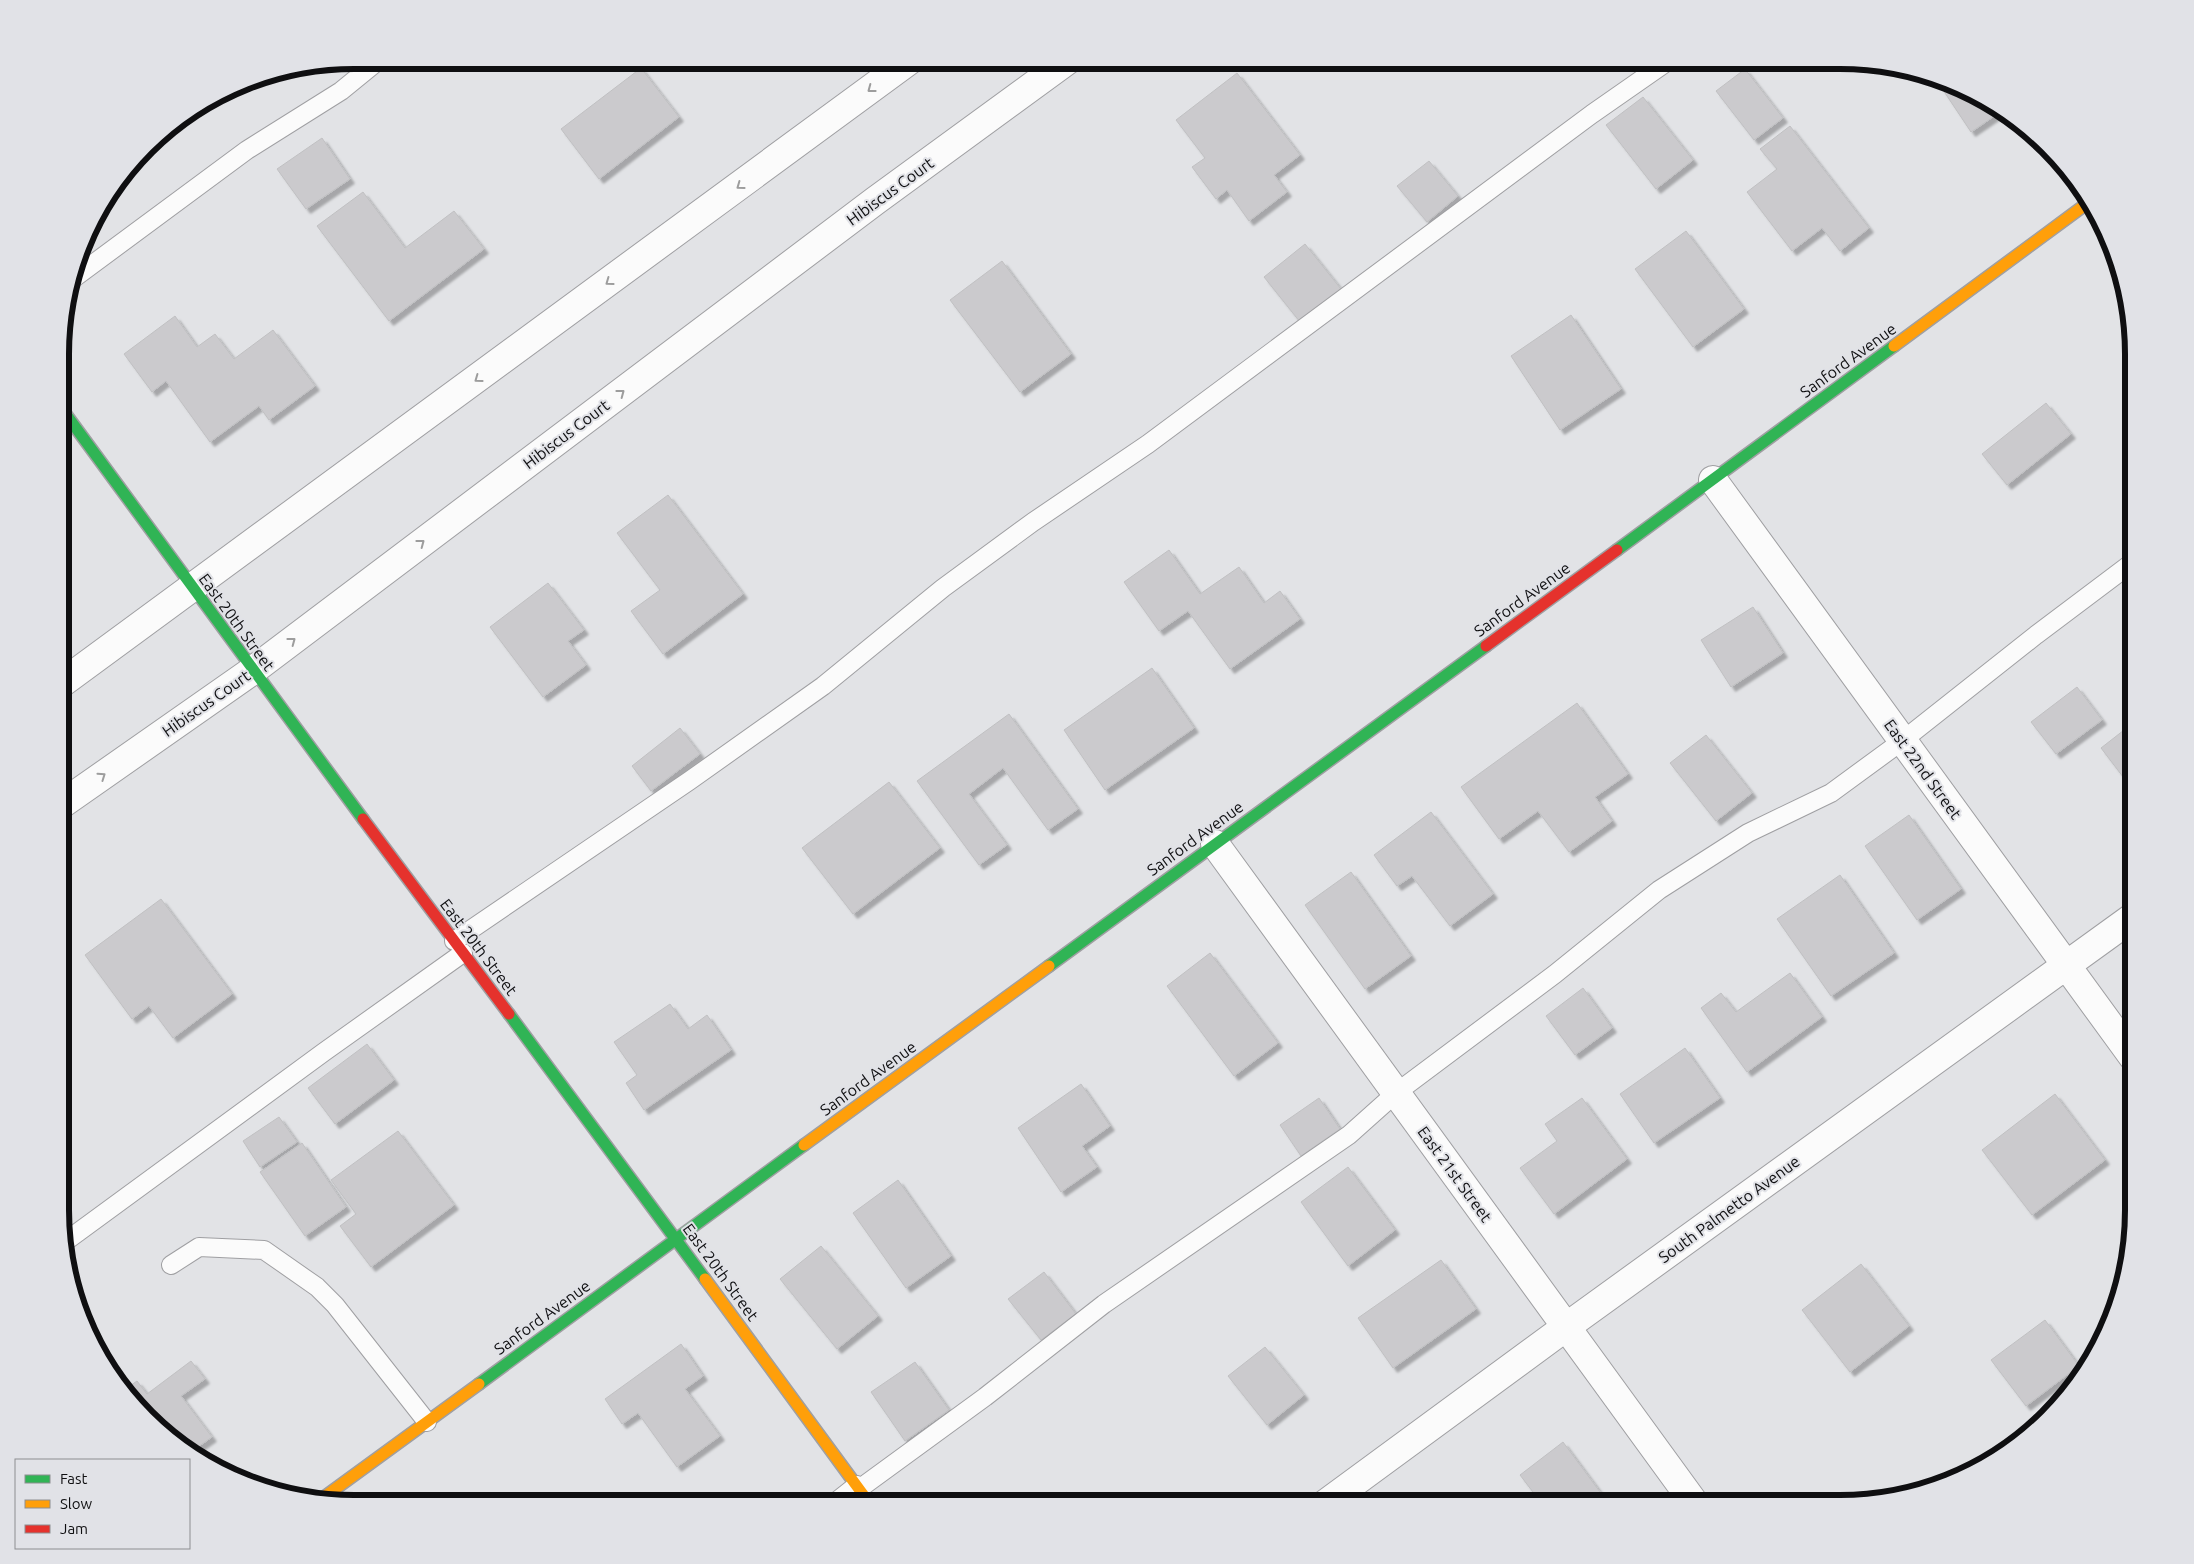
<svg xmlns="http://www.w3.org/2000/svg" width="2194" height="1564" font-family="Ubuntu,sans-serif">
<defs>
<filter id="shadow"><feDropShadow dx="4.5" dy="4.5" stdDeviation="1" flood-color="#0004"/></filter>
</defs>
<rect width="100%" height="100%" fill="#e2e3e6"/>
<!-- building -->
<path fill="#cbcacd" stroke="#c0c0c2" filter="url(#shadow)" d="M 641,68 L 679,117 L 599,179 L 561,129 Z
M 1745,69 L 1783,118 L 1754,140 L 1716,91 Z
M 1237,73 L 1300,155 L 1274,175 L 1287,192 L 1249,221 L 1227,190 L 1216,199 L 1192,167 L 1205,158 L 1176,120 Z
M 1935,78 L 1952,82 L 2002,111 L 1971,132 Z
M 1643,97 L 1693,160 L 1656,189 L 1606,125 Z
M 1790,126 L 1869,228 L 1840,251 L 1822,228 L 1792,251 L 1747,192 L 1777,169 L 1760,149 Z
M 322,138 L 350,179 L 306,209 L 277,169 Z
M 1429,161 L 1458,196 L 1427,222 L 1397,186 Z
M 363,192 L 405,248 L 454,211 L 484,249 L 389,321 L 317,226 Z
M 1686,231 L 1744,309 L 1693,347 L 1635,269 Z
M 1305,244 L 1341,289 L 1300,322 L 1264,277 Z
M 1002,261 L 1071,354 L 1020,392 L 950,300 Z
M 1571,315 L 1621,389 L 1560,430 L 1511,356 Z
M 175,316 L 197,347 L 215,334 L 234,359 L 273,330 L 315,386 L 269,420 L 259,406 L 210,442 L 166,381 L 152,392 L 124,354 Z
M 2046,403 L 2071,434 L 2007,485 L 1982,454 Z
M 668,495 L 743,594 L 663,654 L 631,611 L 660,590 L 617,533 Z
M 1169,550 L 1200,594 L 1239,567 L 1264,603 L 1280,591 L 1300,619 L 1230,669 L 1188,611 L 1159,631 L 1124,582 Z
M 548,583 L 584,630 L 568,641 L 586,665 L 543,697 L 490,627 Z
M 1753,607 L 1783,653 L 1731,687 L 1701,640 Z
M 1152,668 L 1194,728 L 1105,790 L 1064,730 Z
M 2077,687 L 2102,720 L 2056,754 L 2031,722 Z
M 1577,703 L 1628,774 L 1595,797 L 1612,821 L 1569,852 L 1538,811 L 1499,839 L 1461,787 Z
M 1009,714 L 1078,809 L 1048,830 L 1003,768 L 969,794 L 1007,845 L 979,865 L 917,781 Z
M 2133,723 L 2133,790 L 2101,748 Z
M 680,728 L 700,754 L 651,791 L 632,766 Z
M 1706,735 L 1752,793 L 1716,821 L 1670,763 Z
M 889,782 L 940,848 L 853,914 L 802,848 Z
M 1431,812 L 1493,894 L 1450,926 L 1412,876 L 1397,886 L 1374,855 Z
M 1909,815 L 1961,889 L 1917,920 L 1865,846 Z
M 1351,872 L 1411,956 L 1365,989 L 1305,905 Z
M 1840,875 L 1894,953 L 1831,996 L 1777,919 Z
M 161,899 L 232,994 L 173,1038 L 149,1006 L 132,1019 L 85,955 Z
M 1210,953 L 1278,1043 L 1234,1076 L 1167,986 Z
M 1790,973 L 1822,1017 L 1747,1072 L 1701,1008 L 1721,993 L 1736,1012 Z
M 1583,988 L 1612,1028 L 1575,1055 L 1546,1016 Z
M 670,1004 L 688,1029 L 707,1015 L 731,1050 L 644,1110 L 626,1083 L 637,1075 L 614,1042 Z
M 367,1044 L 394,1080 L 335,1124 L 308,1088 Z
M 1685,1048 L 1720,1098 L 1654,1143 L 1620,1094 Z
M 1081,1084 L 1110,1126 L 1082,1146 L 1097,1167 L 1061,1192 L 1018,1128 Z
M 2055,1094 L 2105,1160 L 2032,1215 L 1982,1150 Z
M 1319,1098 L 1340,1129 L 1301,1156 L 1280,1125 Z
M 1582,1098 L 1627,1159 L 1554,1214 L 1520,1168 L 1557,1141 L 1545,1124 Z
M 279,1117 L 297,1142 L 260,1167 L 243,1141 Z
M 398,1131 L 454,1205 L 371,1267 L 340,1226 L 356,1214 L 331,1180 Z
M 302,1143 L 346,1207 L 305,1236 L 260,1172 Z
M 1348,1167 L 1395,1230 L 1348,1266 L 1301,1202 Z
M 898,1180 L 951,1256 L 906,1288 L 853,1213 Z
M 821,1246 L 878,1316 L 837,1349 L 780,1279 Z
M 1441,1260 L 1476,1309 L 1393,1368 L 1358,1318 Z
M 1861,1264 L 1909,1326 L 1850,1372 L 1802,1310 Z
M 1044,1272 L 1076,1314 L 1041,1340 L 1008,1299 Z
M 2045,1320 L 2079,1366 L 2026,1406 L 1991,1360 Z
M 681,1344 L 703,1376 L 685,1389 L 720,1436 L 677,1467 L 638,1413 L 622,1424 L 605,1399 Z
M 1265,1347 L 1304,1395 L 1267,1425 L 1228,1376 Z
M 191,1361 L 205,1379 L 181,1396 L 212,1437 L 191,1452 L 175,1443 L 127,1388 L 137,1381 L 147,1394 Z
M 915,1362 L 949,1410 L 905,1441 L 871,1392 Z
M 1563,1442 L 1609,1504 L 1542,1504 L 1520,1475 Z
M 1067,1492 L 1076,1504 L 1052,1504 Z"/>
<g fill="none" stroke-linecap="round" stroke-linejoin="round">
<!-- lane casing -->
<g stroke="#9f9fa2" stroke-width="20">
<path id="lane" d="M 74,278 L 247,150 L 341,91 L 379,60
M 454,941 L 689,781 L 823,686 L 943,588 L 1033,522 L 1148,444 L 1592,114 L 1668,61
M 62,1244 L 324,1052 L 463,953
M 171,1265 L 199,1247 L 264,1250 L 317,1287 L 335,1305 L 427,1422
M 859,1489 L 985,1397 L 1104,1304 L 1349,1135 L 1396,1093 L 1555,974 L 1659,890 L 1748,833 L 1831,793 L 1902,741 L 2036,635 L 2133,562
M 833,1504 L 857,1485"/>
</g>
<!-- street casing -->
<g stroke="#9f9fa2" stroke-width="30">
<path id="street" d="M 1713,480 L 2133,1057
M 62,683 L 910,60
M 62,804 L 252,671 L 875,201 L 1068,60
M 1215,844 L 1695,1504
M 1325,1504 L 1566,1327 L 2133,917"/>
</g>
<!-- fast casing -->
<g stroke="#9f9fa2" stroke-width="14">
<path id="fast" d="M 62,409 L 363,819
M 1617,550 L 1894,346
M 1049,966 L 1486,646
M 509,1014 L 705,1279
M 479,1384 L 804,1145"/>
</g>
<!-- slow casing -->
<g stroke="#9f9fa2" stroke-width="14">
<path id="slow" d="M 1894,346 L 2089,202
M 804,1145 L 1049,966
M 705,1279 L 870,1504
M 320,1500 L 479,1384"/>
</g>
<!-- jam casing -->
<g stroke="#9f9fa2" stroke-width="14">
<path id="jam" d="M 1486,646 L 1617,550
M 363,819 L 509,1014"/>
</g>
<!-- lane -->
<use href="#lane" stroke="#fbfbfb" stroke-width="18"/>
<!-- street -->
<use href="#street" stroke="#fbfbfb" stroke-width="28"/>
<!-- fast -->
<use href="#fast" stroke="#30b455" stroke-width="11"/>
<!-- slow -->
<use href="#slow" stroke="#ff9f0a" stroke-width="11"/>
<!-- jam -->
<use href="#jam" stroke="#e5322d" stroke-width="11"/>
</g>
<!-- one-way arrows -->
<defs><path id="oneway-chevron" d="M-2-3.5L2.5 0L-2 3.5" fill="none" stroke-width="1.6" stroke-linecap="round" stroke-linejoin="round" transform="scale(1.25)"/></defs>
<g stroke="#9d9d9d">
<use href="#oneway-chevron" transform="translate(871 89) rotate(143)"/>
<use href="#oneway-chevron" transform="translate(740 186) rotate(144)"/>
<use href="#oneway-chevron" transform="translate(609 282) rotate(144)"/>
<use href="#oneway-chevron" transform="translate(478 379) rotate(144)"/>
<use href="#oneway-chevron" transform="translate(621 393) rotate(-37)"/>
<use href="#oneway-chevron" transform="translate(421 543) rotate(-37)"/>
<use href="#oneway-chevron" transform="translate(292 641) rotate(-37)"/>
<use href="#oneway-chevron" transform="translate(102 776) rotate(-35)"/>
</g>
<g text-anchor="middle" stroke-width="4" stroke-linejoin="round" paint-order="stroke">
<!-- street labels -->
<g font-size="16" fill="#0f0f11" stroke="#e1e2e7">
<text transform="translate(890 191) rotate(-36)" y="6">Hibiscus Court</text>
<text transform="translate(1848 360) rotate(-36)" y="6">Sanford Avenue</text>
<text transform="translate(566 434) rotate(-37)" y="6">Hibiscus Court</text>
<text transform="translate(1522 599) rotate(-36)" y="6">Sanford Avenue</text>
<text transform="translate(237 622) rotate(54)" y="6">East 20th Street</text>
<text transform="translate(206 703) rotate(-35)" y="6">Hibiscus Court</text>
<text transform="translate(1923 769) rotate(54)" y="6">East 22nd Street</text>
<text transform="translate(1195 838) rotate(-36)" y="6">Sanford Avenue</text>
<text transform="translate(479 947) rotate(53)" y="6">East 20th Street</text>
<text transform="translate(868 1078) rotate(-36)" y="6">Sanford Avenue</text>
<text transform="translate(1455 1174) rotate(54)" y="6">East 21st Street</text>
<text transform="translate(1729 1209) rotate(-36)" y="6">South Palmetto Avenue</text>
<text transform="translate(721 1272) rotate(54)" y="6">East 20th Street</text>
<text transform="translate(542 1317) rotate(-36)" y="6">Sanford Avenue</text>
</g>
</g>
<!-- crop -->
<path d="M0 0H2194V1564H0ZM354 69H1840A285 285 0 0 1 2125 354V1210A285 285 0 0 1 1840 1495H354A285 285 0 0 1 69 1210V354A285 285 0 0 1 354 69Z" fill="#e1e2e7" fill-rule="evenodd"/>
<path fill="none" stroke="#0f0f11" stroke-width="6" d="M354 69H1840A285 285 0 0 1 2125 354V1210A285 285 0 0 1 1840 1495H354A285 285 0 0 1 69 1210V354A285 285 0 0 1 354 69Z"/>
<!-- legend -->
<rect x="15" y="1459" width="175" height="90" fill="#e1e2e7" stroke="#8d8e91"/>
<rect x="25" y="1475" width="25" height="8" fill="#30b455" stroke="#8d8e91"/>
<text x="60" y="1484" font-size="15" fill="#0f0f11">Fast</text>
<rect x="25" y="1500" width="25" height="8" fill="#ff9f0a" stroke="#8d8e91"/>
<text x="60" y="1509" font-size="15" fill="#0f0f11">Slow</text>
<rect x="25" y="1525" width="25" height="8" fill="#e5322d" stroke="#8d8e91"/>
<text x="60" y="1534" font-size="15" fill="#0f0f11">Jam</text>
</svg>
